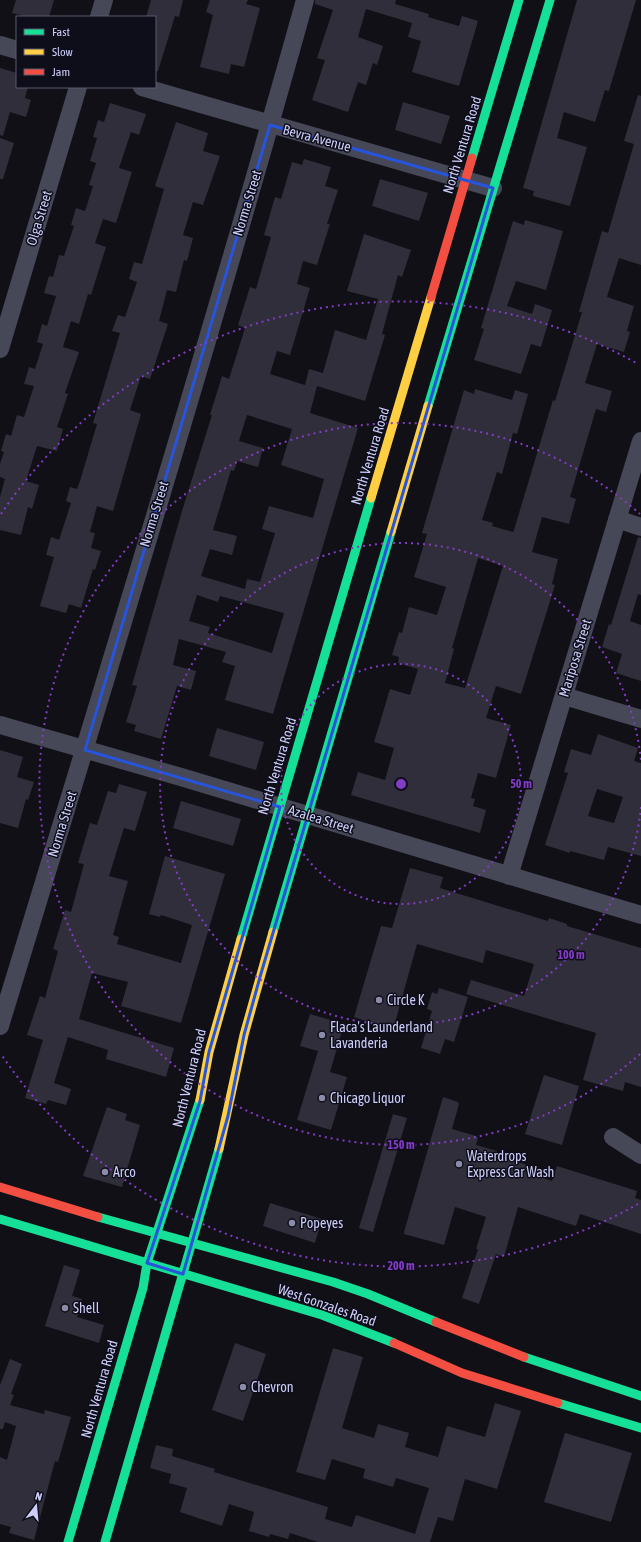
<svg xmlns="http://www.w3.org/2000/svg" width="641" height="1542" font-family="'Asap Condensed',sans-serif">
<rect width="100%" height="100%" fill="#111017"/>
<!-- building -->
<path fill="#2f2e3a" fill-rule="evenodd" d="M 16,0 L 54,0 L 49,17 L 27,17 L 12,13 Z
M 151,0 L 183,0 L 179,17 L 175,16 L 158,71 L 155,71 L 155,17 L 146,17 Z
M 210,0 L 248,0 L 246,4 L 260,8 L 244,67 L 231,64 L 229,74 L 200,67 L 213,15 L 206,12 Z
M 315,0 L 396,0 L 395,4 L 429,14 L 428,17 L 459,26 L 462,16 L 478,21 L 459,86 L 412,72 L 421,41 L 408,37 L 412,23 L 366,9 L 358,37 L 383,46 L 377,65 L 373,63 L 366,85 L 358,82 L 348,112 L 312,100 L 325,60 L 317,58 L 333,10 L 315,4 Z
M 577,0 L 636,0 L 609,91 L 605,90 L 595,122 L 564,112 L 557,138 L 587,147 L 570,206 L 533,196 L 534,191 L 523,188 Z
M 0,68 L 17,73 L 17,87 L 28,87 L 25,98 L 31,100 L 26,117 L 10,112 L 3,136 L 0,135 Z
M 638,95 L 641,96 L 641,265 L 619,258 L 607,297 L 634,306 L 627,331 L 630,332 L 624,352 L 597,344 L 585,383 L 612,391 L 606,412 L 596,409 L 570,497 L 576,499 L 569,524 L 542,517 L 532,552 L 558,559 L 552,584 L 555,585 L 521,694 L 496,686 L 486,718 L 511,725 L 496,778 L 478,773 L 471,798 L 475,799 L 473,806 L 486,810 L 480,833 L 351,795 L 358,772 L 385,780 L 394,748 L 374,742 L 381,719 L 390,689 L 410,695 L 418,669 L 398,663 L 399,657 L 392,655 L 399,632 L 402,633 L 409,607 L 437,615 L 446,587 L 414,577 L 427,534 L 422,533 L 464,390 L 474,394 L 475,389 L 512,400 L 515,390 L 528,394 L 517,434 L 513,433 L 502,474 L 497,472 L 482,520 L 493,523 L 492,526 L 513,532 L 514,530 L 553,400 L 555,401 L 582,312 L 579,312 L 602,231 L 608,233 L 634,144 L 624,141 ZM 478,558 L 503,566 L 465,688 L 445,683 L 454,649 L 452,648 Z
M 403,102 L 450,116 L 441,144 L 395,130 Z
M 110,103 L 146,114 L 139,135 L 131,132 L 119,168 L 132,172 L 116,223 L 103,219 L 95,243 L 106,247 L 91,295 L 88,294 L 79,324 L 71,321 L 63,347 L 79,352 L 65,393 L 68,394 L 57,427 L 63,429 L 57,451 L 37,446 L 26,481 L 39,485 L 32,509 L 28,507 L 21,535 L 0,530 L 0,497 L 5,479 L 0,477 L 0,464 L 4,452 L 1,451 L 6,434 L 11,436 L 17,415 L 24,417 L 34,386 L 24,384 L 29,367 L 35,369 L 43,344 L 37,342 L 42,324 L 47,326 L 56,296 L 44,293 L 49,276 L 53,277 L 59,255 L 64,256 L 74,226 L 71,225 L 76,208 L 85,211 L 93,186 L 89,185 L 96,163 L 90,161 L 97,138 L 93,137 L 98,120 L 104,122 Z
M 176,122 L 208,133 L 203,151 L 220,156 L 203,205 L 193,202 L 183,235 L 193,238 L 187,261 L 184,260 L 176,292 L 167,290 L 159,321 L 168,324 L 150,379 L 141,376 L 130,410 L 141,414 L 113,511 L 97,506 L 90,532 L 95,533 L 91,548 L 101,551 L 95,570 L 93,569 L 81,608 L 69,604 L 66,613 L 40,606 L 54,557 L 46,555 L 51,537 L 59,540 L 71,503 L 66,501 L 70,487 L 77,489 L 80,481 L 97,424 L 93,423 L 120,333 L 112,331 L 118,315 L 125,317 L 137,282 L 129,279 L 134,262 L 142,264 L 164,189 L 155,186 Z
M 0,138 L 14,143 L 3,179 L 0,179 Z
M 304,159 L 331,167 L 325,186 L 338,190 L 327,224 L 330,224 L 317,265 L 303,261 L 297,284 L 310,288 L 290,355 L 277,351 L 270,374 L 305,385 L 309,369 L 323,373 L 335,330 L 366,340 L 378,299 L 347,291 L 364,234 L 411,250 L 402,277 L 398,275 L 382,334 L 385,335 L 365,401 L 317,386 L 310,413 L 358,428 L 273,714 L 225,700 L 235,666 L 222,662 L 226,652 L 179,639 L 173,665 L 196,671 L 191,690 L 177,686 L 161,739 L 134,731 L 136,725 L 126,722 L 137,686 L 132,685 L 182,511 L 212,415 L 210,415 L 222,376 L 229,379 L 245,328 L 238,325 L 250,287 L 256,289 L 271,237 L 264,235 L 275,197 L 281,199 L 292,162 L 302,165 ZM 247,415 L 292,429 L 281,465 L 324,479 L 313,518 L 269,506 L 262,529 L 275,533 L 260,582 L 247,579 L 245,589 L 201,576 L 210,549 L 232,555 L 237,536 L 213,530 L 231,470 L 234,471 L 237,461 L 258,467 L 263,448 L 239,441 ZM 197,595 L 218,602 L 220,596 L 284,613 L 272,653 L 208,633 L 210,627 L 189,621 Z
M 380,179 L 428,193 L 419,221 L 372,206 Z
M 525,220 L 563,231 L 546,290 L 516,281 L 507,306 L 532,314 L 535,304 L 552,310 L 541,347 L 531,344 L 521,374 L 474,360 L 484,329 L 481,328 L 513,221 L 524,225 Z
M 638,537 L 641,538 L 641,595 L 638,594 L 630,621 L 641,625 L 641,681 L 616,673 L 622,654 L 602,647 L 609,624 L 611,625 Z
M 217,728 L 264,742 L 256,770 L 209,756 Z
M 598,734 L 638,748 L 634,761 L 641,763 L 641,856 L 608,847 L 604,860 L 570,851 L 570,853 L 545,845 L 568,773 L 564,772 L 571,749 L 591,755 ZM 597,789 L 623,797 L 614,823 L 588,816 Z
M 0,750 L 23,757 L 17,777 L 34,782 L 28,800 L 26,799 L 18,828 L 0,823 Z
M 119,784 L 147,792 L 135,831 L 124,828 L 109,876 L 128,881 L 113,935 L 119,937 L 117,944 L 181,963 L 192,925 L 161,915 L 160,917 L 149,914 L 165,856 L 225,874 L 181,1023 L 121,1006 L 128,982 L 92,973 L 79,1019 L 174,1048 L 166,1077 L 106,1059 L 108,1050 L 68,1037 L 54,1083 L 71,1089 L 66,1105 L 48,1100 L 46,1104 L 25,1098 L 43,1040 L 27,1035 L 40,996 L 45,998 L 58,951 L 53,949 L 65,910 L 71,912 L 84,864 L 78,863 L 90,823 L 97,825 L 108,791 L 116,793 Z
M 181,801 L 241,819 L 233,846 L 173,828 Z
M 410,868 L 443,877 L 440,888 L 548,921 L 549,918 L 567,924 L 567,926 L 641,948 L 641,1087 L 625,1082 L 623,1091 L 583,1080 L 596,1033 L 466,994 L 471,980 L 524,996 L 534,964 L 486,950 L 483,963 L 417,944 L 393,1030 L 354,1017 L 381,926 L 392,928 Z
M 439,988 L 468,997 L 454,1042 L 445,1039 L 440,1054 L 421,1048 L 432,1011 L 427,1009 L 432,992 L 437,994 Z
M 310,1014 L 344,1024 L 330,1072 L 347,1077 L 331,1130 L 297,1120 L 318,1051 L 300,1046 Z
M 544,1075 L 579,1086 L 562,1145 L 525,1134 Z
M 443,1097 L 458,1102 L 459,1104 L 452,1129 L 476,1136 L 478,1138 L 476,1145 L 497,1151 L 496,1155 L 527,1165 L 525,1172 L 552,1181 L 557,1166 L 637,1191 L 635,1198 L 641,1200 L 641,1234 L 580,1214 L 576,1226 L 518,1207 L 504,1257 L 496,1254 L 479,1304 L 462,1298 L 478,1249 L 476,1249 L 486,1217 L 455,1207 L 444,1245 L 404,1234 L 404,1232 Z
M 107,1107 L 127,1114 L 125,1120 L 140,1125 L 122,1187 L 83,1176 Z
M 393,1114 L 407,1118 L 373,1232 L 359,1228 Z
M 270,1203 L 322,1219 L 315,1243 L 263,1226 Z
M 64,1265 L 80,1270 L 72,1296 L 82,1299 L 77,1317 L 104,1325 L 99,1343 L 45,1326 Z
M 235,1343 L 266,1354 L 243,1421 L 212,1410 Z
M 333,1348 L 363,1357 L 342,1428 L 374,1438 L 378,1424 L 409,1433 L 405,1447 L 438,1457 L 447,1426 L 485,1437 L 495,1403 L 521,1411 L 497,1489 L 465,1479 L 453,1521 L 438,1517 L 430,1542 L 318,1542 L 290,1533 L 288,1539 L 270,1534 L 269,1537 L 249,1531 L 254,1512 L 229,1504 L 222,1526 L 180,1512 L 187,1488 L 169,1483 L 171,1474 L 150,1468 L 156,1445 L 173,1449 L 172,1456 L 215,1469 L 214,1472 L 328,1507 L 325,1519 L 352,1527 L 356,1515 L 415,1534 L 429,1488 L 396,1478 L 393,1487 L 363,1478 L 365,1469 L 332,1459 L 325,1480 L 296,1472 Z
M 10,1359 L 22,1364 L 11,1394 L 14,1395 L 10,1405 L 44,1414 L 45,1410 L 71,1417 L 58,1462 L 55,1461 L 34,1540 L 9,1533 L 11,1527 L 0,1524 L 0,1457 L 7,1460 L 16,1426 L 5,1422 L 3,1429 L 0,1429 L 0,1385 Z
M 565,1433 L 632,1453 L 611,1522 L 544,1502 Z"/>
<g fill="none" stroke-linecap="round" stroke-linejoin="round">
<!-- street -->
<path stroke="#464757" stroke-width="18" d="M 99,17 L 104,0
M 0,45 L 17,50
M 142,87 L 493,188
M 0,349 L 78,87
M 617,519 L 641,527
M 564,696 L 641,719
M 0,725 L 181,777 L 641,915
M 509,876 L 641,441
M 0,1026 C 104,685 209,344 305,0
M 613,1137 L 641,1155"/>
<!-- fast -->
<path stroke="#16e098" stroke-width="9" d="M 472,158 L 519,0
M 428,406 L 550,0
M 273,932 L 391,532
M 241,939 L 371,498
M 98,1217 L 333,1282 L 368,1294 L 436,1322
M 0,1219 L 322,1315 L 394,1343
M 524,1357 L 641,1396
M 558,1403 L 641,1428
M 68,1542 L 143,1288 L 147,1263 L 200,1100
M 105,1542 L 219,1149"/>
<!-- slow -->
<path stroke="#ffcf43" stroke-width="9" d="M 371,498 L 431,297
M 391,532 L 428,406
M 200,1100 L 209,1052 L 241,939
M 219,1149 L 244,1035 L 273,932"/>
<!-- jam -->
<path stroke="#f24e42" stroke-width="9" d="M 431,297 L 472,158
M 0,1187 L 98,1217
M 436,1322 L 524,1357
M 394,1343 L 462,1373 L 558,1403"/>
</g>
<!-- marked area -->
<path fill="none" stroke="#2654da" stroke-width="3" stroke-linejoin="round" d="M 270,125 L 493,188 L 260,977 L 244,1035 L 228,1116 L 183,1274 L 147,1263 L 200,1101 L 209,1052 L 280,807 L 85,750 Z"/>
<!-- distance rings -->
<g fill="none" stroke="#833cc5" stroke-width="2" stroke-dasharray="2 4">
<circle cx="401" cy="784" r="120"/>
<path d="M641 807A241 241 0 1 1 641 761"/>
<path d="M640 1054A361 361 0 1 1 640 514"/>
<path d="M638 1204A482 482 0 0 1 1 1054M1 514A482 482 0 0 1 638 364"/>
</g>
<!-- markers -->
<g fill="#8b8ca9" stroke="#0e0d1a" stroke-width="1.5">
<circle cx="379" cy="1000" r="4"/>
<circle cx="322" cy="1035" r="4"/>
<circle cx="322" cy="1098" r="4"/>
<circle cx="459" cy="1164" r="4"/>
<circle cx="105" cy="1172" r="4"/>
<circle cx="292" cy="1223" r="4"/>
<circle cx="65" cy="1308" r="4"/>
<circle cx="243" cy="1387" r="4"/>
</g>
<g text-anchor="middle" stroke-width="3" stroke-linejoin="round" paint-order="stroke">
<!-- street labels -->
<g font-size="14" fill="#cdcef8" stroke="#0e0d1a">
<text transform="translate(317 138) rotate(15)" y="5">Bevra Avenue</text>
<text transform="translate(462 145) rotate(-73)" y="5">North Ventura Road</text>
<text transform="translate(247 203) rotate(-73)" y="5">Norma Street</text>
<text transform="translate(39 218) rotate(-73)" y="5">Olga Street</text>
<text transform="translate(370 456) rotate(-73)" y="5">North Ventura Road</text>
<text transform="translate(154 514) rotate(-73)" y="5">Norma Street</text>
<text transform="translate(575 658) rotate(-73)" y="5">Mariposa Street</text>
<text transform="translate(277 766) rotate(-73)" y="5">North Ventura Road</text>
<text transform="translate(321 819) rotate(17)" y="5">Azalea Street</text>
<text transform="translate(62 824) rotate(-73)" y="5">Norma Street</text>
<text transform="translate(189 1078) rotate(-76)" y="5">North Ventura Road</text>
<text transform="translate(327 1305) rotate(19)" y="5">West Gonzales Road</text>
<text transform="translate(99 1389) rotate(-74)" y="5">North Ventura Road</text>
</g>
<!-- poi labels -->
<g font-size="14" fill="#cdcef8" stroke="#0e0d1a" text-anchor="start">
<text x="387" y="1005">Circle K</text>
<text x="330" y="1032">Flaca's Launderland<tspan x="330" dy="16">Lavanderia</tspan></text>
<text x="330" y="1103">Chicago Liquor</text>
<text x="467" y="1161">Waterdrops<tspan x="467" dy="16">Express Car Wash</tspan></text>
<text x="113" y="1177">Arco</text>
<text x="300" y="1228">Popeyes</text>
<text x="73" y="1313">Shell</text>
<text x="251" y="1392">Chevron</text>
</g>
</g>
<circle cx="401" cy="784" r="6" fill="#833cc5" stroke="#0e0d1a" stroke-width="2"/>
<g font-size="12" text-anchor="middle" font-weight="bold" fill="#833cc5" stroke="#0e0d1a" stroke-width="3" stroke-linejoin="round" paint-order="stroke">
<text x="521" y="788">50 m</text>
<text x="571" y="959">100 m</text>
<text x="401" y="1149">150 m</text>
<text x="401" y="1270">200 m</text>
</g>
<!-- legend -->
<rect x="16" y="16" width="140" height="72" fill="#0e0d1a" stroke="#5a5a73"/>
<rect x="24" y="29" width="20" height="6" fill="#16e098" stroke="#5a5a73"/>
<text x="52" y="36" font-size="12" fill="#cdcef8">Fast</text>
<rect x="24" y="49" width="20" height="6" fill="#ffcf43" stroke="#5a5a73"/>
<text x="52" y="56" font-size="12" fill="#cdcef8">Slow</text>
<rect x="24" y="69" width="20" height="6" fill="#f24e42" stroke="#5a5a73"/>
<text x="52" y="76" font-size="12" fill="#cdcef8">Jam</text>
<!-- north arrow -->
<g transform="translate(36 1506) rotate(16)" stroke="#0e0d1a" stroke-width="3" paint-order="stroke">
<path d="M0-3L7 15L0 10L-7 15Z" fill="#cdcef8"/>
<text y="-6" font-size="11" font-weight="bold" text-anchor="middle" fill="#cdcef8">N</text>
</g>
</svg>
